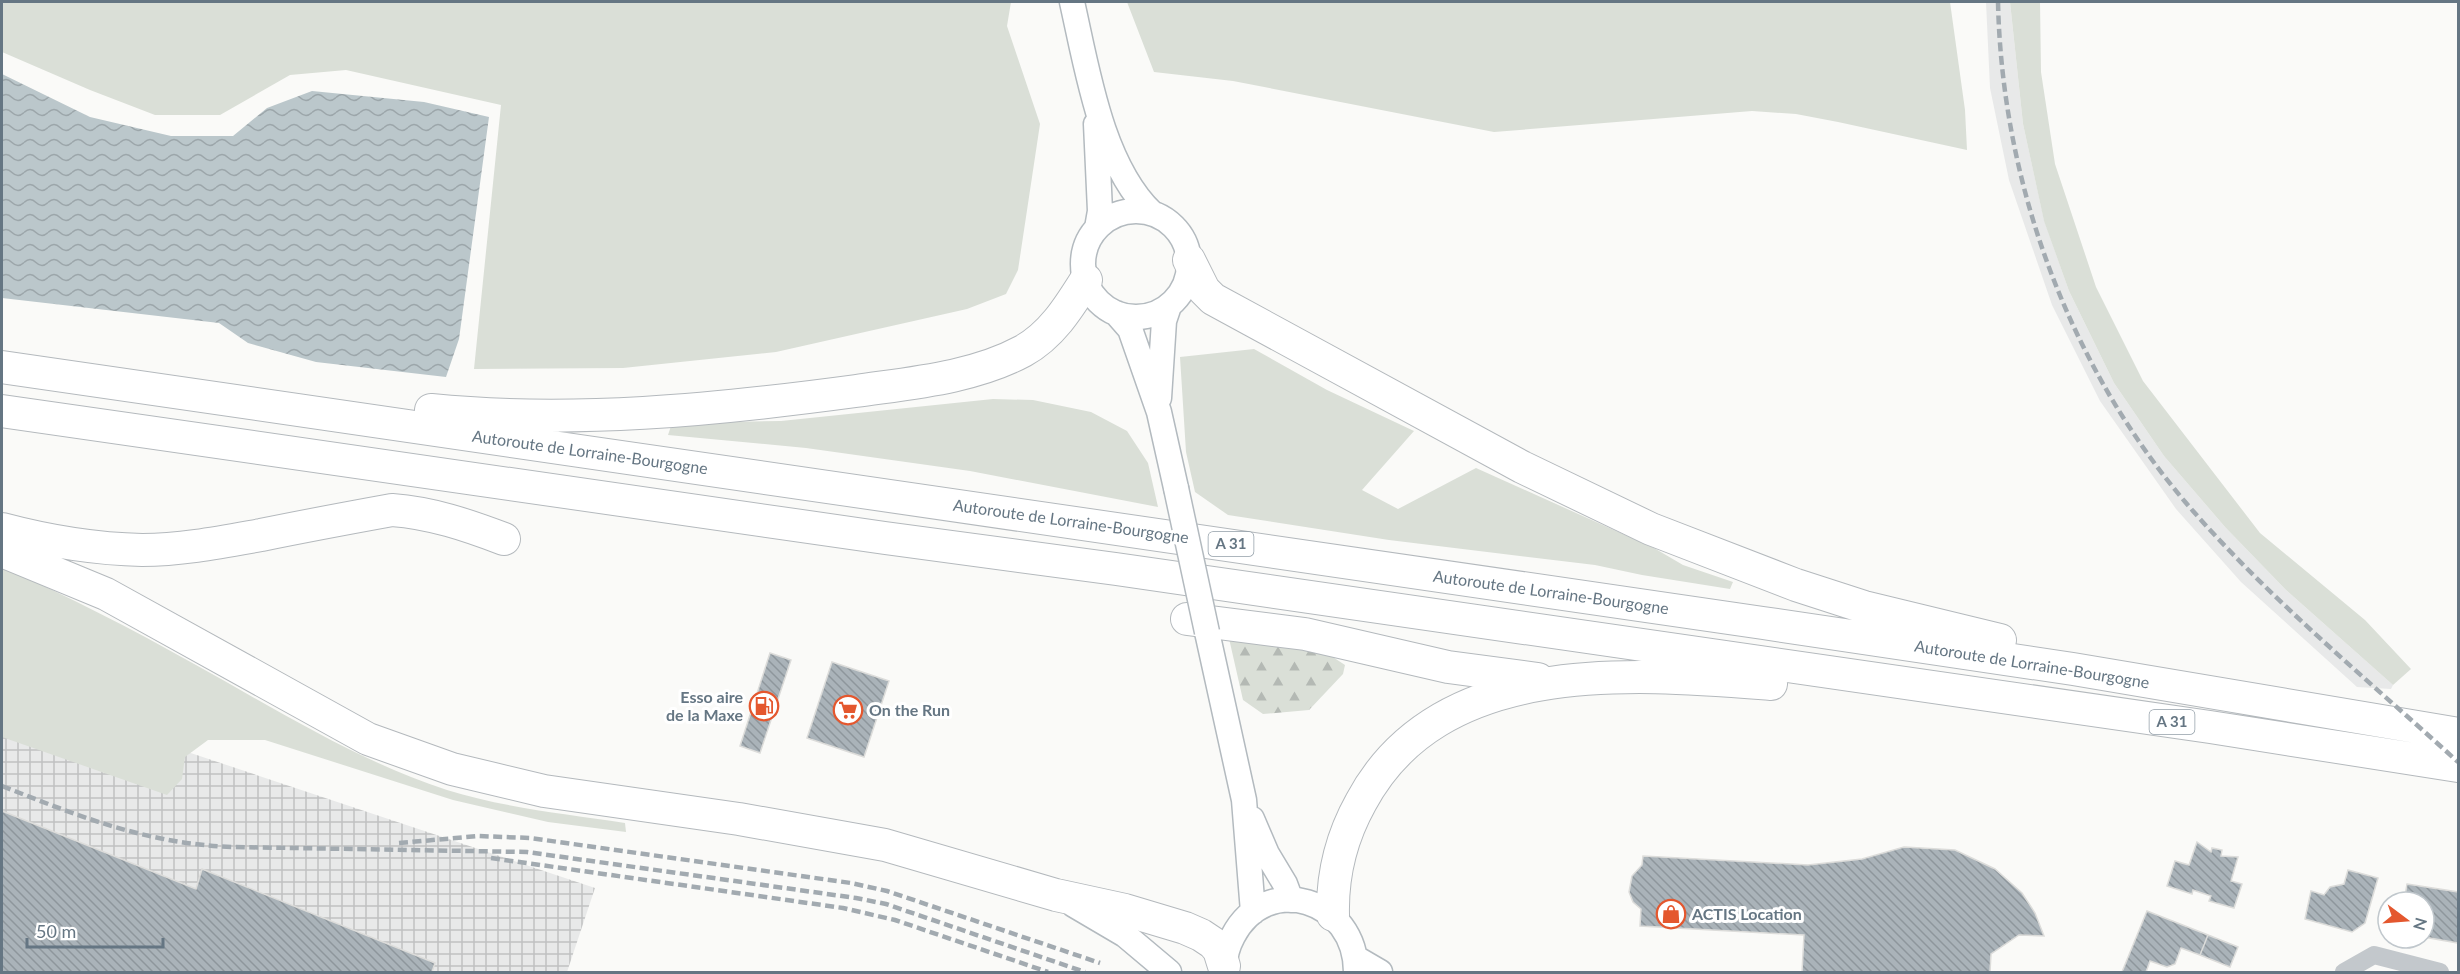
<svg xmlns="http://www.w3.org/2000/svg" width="2460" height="974" font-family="Lato,sans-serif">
<defs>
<pattern id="industrial-grid" width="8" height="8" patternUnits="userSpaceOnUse" patternTransform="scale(1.5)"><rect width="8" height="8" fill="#e8e9e9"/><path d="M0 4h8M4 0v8" fill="none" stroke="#c0c1c2"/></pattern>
<pattern id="forest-firs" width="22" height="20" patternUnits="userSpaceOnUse" patternTransform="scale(1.5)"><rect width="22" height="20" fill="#dadfd7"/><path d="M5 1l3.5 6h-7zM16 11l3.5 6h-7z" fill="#b4b9b4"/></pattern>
<pattern id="water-waves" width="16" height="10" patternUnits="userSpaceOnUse" patternTransform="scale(1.5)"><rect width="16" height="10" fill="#bbc7cb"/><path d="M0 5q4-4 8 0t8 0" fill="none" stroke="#9ca6aa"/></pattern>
<pattern id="building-back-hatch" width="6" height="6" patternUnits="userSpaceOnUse" patternTransform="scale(1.5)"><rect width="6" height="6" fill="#aab3b9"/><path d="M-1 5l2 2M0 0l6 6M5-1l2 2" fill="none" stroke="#8e969c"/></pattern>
</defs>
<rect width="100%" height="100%" fill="#fafaf8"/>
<!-- built -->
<path fill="#e8e9e9" d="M 1986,2 L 2010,2 L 2023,124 L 2044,220 L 2069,291 L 2114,383 L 2164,456 L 2225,527 L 2286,590 L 2393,685 L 2391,689 L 2357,687 L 2241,582 L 2176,509 L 2100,401 L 2052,305 L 2009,180 L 1990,88 Z"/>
<!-- industrial -->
<path fill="url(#industrial-grid)" d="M 2,690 L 595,888 L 567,972 L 2,972 Z"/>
<!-- grass -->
<path fill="#dadfd7" d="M 2,2 L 1011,2 L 1007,26 L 1040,124 L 1018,270 L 1006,294 L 967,309 L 776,352 L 623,368 L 474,369 L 501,105 L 346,70 L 290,75 L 220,115 L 155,115 L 90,90 L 2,52 Z
M 1127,2 L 1950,2 L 1965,110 L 1967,150 L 1838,122 L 1796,114 L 1752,111 L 1494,132 L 1233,81 L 1154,72 Z
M 2010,2 L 2040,2 L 2041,72 L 2055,164 L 2096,287 L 2143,381 L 2260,533 L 2365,620 L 2411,669 L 2393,685 L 2286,590 L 2225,527 L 2164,456 L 2114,383 L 2069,291 L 2044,221 L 2023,124 Z
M 1254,349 L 1327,390 L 1414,431 L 1362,490 L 1398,509 L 1476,468 L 1654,548 L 1683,565 L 1733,582 L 1730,589 L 1642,575 L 1595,565 L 1389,540 L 1228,515 L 1195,492 L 1186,452 L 1180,357 Z
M 993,399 L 1033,400 L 1091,412 L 1127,431 L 1148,463 L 1158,507 L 970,471 L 806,448 L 668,435 L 672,423 L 781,421 Z
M 2,567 C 68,596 132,629 196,665 C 277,710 358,761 447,790 C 505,808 566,814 625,823 L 626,832 L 548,822 L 453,800 L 265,740 L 208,740 L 185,757 L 182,779 L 167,795 L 2,737 Z"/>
<!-- forest -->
<path fill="url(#forest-firs)" d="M 1228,634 L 1319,648 L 1345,665 L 1343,674 L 1309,710 L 1263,714 L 1243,700 Z"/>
<!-- water -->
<path fill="url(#water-waves)" d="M 2,74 L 90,117 L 171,136 L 233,136 L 267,108 L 312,91 L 424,102 L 489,117 L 459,339 L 446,377 L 316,362 L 248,343 L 219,323 L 2,298 Z"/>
<!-- building -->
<path fill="url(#building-back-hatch)" stroke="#dcdcda" stroke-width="1.5" d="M 770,653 L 791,660 L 760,753 L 740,746 Z
M 832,662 L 889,681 L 864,757 L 807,738 Z
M 2,811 L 196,889 L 202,869 L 435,963 L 432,972 L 2,972 Z
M 2197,842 L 2211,852 L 2212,848 L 2222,850 L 2221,856 L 2238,857 L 2231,881 L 2242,884 L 2234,908 L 2209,901 L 2211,896 L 2193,890 L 2192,894 L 2167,886 L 2175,861 L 2189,865 Z
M 1904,847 L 1955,850 L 1995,869 L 2022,893 L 2035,913 L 2044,936 L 2019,935 L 1991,954 L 1990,972 L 1802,972 L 1804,935 L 1640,926 L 1641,909 L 1633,902 L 1629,892 L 1632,876 L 1642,865 L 1643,856 L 1808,865 L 1862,859 Z
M 2348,870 L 2378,878 L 2365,923 L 2352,932 L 2305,919 L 2311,891 L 2324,895 L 2330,887 L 2344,884 Z
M 2407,884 L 2458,892 L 2458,943 L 2424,937 L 2424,902 L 2404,902 Z
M 2147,911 L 2208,935 L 2200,955 L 2181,948 L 2175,964 L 2167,967 L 2150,961 L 2146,972 L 2122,972 Z
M 2208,935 L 2238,947 L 2230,967 L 2200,955 Z"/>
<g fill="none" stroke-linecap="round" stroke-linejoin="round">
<!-- secondary casing -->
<g stroke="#b3babf" stroke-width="27">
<path id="secondary" d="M 1072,2 C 1087,68 1101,164 1152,213
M 1096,124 L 1100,211 L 1097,228
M1083 264a53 53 0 1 1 106 0a53 53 0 1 1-106 0Z
M 1116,313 L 1130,329 L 1159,412 L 1176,488
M 1159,398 L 1164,321 L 1169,306
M 1207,632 L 1244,800 L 1253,912
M 1252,819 L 1267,854 L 1285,884 L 1291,900
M 1074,905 L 1125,935 L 1169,972
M 1356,958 L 1380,972
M 1225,972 C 1224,960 1227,947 1233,936 C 1267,871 1356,899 1356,972"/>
</g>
<!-- highway casing -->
<g stroke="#b4b9bd" stroke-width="34">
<path id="highway" d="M 1189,260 L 1204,290 L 1213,299 L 1522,467 L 1651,529 L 1796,585 L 1864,607 L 2000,640
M 2,367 L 1763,623 L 2073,669 L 2458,734
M 431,410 C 572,424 715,410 856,391 C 911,383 973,378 1023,351 C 1052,335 1069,307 1086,280
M 2,411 L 885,538 L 1116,569 L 2210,727 L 2458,766
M 2,529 C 47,541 95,549 142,550 C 182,550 222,542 261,535 C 305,526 348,518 392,510 C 432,513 467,525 504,539
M 2,551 L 106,594 L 368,739 L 452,769 L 544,791 L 739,819 L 885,845 L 1056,895 L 1125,910 L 1185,928 L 1201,935 L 1213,943 L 1219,950 L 1224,966
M 1187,619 L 1305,634 L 1448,667 L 1538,679
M 1333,915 C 1332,875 1342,836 1361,802 C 1439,656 1632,673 1771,684"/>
</g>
<!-- street -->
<path stroke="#c3c8cc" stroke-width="18" d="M 2344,972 L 2374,955 L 2440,972"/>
<!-- secondary -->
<use href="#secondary" stroke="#fff" stroke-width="24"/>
<!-- highway -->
<use href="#highway" stroke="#fff" stroke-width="32"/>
<!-- rail -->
<path stroke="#a2aab0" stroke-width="4.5" stroke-dasharray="9 4.5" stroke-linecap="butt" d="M 1998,2 C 2002,186 2071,372 2193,511 C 2273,602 2368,680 2458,762
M 2,786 C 81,817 147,844 234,847 L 527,852 L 856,898 L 886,904 L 1085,972
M 399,843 L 479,836 L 530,838 L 851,883 L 887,891 L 1100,963
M 491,858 L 843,908 L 895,920 L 1048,972"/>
<!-- secondary-bridge casing -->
<g stroke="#b3babf" stroke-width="27" stroke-linecap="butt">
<path id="secondary-bridge" d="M 1176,488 L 1207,632"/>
</g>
<!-- secondary-bridge -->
<use href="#secondary-bridge" stroke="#fff" stroke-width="24"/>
</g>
<!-- icons -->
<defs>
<g id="fuel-ring" transform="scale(1.5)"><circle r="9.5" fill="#fff" stroke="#e4572e" stroke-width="1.5"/><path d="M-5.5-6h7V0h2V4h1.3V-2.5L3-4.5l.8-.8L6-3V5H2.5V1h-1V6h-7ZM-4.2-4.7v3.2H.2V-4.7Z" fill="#e4572e"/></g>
<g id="supermarket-ring" transform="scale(1.5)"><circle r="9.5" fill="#fff" stroke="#e4572e" stroke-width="1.5"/><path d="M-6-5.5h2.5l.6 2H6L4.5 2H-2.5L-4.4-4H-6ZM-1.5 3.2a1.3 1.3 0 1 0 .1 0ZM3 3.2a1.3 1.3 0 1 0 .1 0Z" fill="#e4572e"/></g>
<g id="shop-ring" transform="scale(1.5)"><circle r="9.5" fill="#fff" stroke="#e4572e" stroke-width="1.5"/><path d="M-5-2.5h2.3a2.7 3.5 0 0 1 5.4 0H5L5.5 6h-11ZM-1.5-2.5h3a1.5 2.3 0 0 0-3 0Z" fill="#e4572e"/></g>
</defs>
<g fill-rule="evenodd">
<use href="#fuel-ring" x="764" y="706"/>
<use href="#supermarket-ring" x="848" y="710"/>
<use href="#shop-ring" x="1671" y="914"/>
</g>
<g text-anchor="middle" stroke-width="6" stroke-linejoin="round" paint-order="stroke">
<!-- shield labels -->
<g fill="#fff" stroke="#939fa8" stroke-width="1.5">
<rect x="1208.5" y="532" width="45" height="24" rx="4.5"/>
<rect x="2149.5" y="710" width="45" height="24" rx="4.5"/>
</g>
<g font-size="15" font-weight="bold" fill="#657683">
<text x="1231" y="549">A 31</text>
<text x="2172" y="727">A 31</text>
</g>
<!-- street labels -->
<g font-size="16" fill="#657683" stroke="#fff">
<text transform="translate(590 452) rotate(8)" y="6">Autoroute de Lorraine-Bourgogne</text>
<text transform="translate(1071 521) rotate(8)" y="6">Autoroute de Lorraine-Bourgogne</text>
<text transform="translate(1551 592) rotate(8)" y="6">Autoroute de Lorraine-Bourgogne</text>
<text transform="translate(2032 664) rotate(9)" y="6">Autoroute de Lorraine-Bourgogne</text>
</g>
<!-- poi labels -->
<g font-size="16" font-weight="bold" fill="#657683" stroke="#fff" text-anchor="start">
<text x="743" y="703" text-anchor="end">Esso aire<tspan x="743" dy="18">de la Maxe</tspan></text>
<text x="869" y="716">On the Run</text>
<text x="1692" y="920">ACTIS Location</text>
</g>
</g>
<!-- border -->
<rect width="2460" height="974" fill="none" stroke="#657683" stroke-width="6"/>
<!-- north arrow -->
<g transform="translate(2406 920) rotate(106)"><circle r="28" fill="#ffffff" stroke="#c1c8cd" stroke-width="1.5"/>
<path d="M0-4.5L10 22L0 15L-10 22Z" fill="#e4572e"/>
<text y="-9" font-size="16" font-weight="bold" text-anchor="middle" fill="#657683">N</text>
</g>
<!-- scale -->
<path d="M27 938v9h136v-9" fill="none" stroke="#657683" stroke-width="3"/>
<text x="36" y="938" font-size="18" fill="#657683" stroke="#ffffff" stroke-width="4.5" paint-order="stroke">50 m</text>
</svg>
